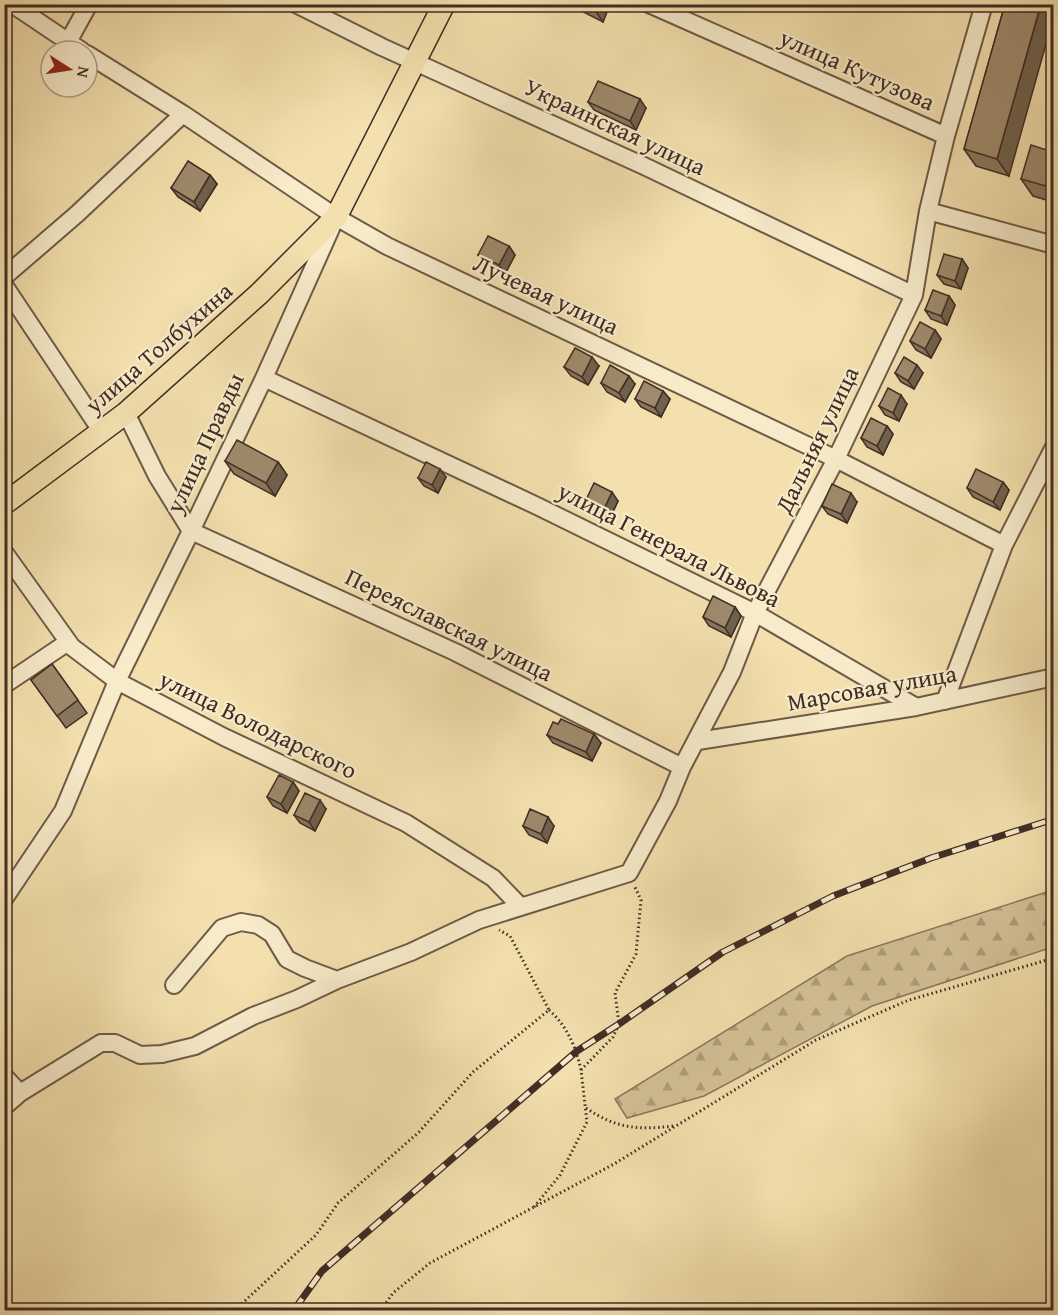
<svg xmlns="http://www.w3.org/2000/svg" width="1058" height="1315" font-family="'Gentium Book Plus',serif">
<defs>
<pattern id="forest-firs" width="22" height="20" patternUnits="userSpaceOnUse" patternTransform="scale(1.5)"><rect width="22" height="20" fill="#d5c297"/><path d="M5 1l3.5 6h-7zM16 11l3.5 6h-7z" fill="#ae9e7b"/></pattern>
</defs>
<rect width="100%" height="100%" fill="#f3e0ae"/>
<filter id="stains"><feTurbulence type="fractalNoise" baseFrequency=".00333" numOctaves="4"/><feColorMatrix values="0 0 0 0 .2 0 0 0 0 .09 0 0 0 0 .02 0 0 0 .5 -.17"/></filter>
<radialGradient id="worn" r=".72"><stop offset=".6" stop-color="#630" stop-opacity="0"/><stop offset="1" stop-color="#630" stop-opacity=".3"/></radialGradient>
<!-- forest -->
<path fill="url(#forest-firs)" stroke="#8b785e" stroke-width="1.5" d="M 1053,890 L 1053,947 L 872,1006 L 704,1096 L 627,1118 L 615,1099 L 847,956 Z"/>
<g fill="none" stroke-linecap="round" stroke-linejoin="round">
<!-- minor casing -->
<g stroke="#6e5a47" stroke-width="20">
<path id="minor" d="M 12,4 L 82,51
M 296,4 L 382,47 L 644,166 L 914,295
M 649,4 L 946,136
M 68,42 L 89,4
M 87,54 L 183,114 L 336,217 L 387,246 L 836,459 L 1004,545
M 928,211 L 1054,245
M 4,277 L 77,214 L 183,114
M 4,285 L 102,432
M 264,378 L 537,506 L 755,613 L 916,707
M 126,413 L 157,476 L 191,531 L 455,652 L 682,767
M 4,552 L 72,647 L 117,681 L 224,737 L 406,823 L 493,878 L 520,906
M 4,685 L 68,642
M 945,701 L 1004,545 L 1054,447
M 698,741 L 916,707 L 1054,677
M 4,899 L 63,811 L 117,681 L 191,531 L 264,378 L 333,224
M 174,985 L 222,928 L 241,922 L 258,925 L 272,934 L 287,959 L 305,968 L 337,980
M 4,1076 L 20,1093
M 4,1107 L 20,1093 L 101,1043 L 115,1043 L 140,1055 L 162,1054 L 195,1046 L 253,1016 L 297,999 L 337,980 L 411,952 L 479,920 L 629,873 L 668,801 L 682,767 L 732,672 L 755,613 L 836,459 L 914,295 L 928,211 L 946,136 L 984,4"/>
</g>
<!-- major casing -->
<g stroke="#412d25" stroke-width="24">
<path id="major" d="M 4,504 L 126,413 L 259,294 L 336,217 L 444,4"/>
</g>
<!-- path -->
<path stroke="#412d25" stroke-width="3" stroke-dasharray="1.5 3" stroke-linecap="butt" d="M 549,1010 C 567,1026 576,1047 581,1070
M 586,1108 C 617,1129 638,1130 674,1126
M 534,1207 L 560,1175 L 587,1122 L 581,1070 L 613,1037 L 619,1024 L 615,993 L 636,954 L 641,900 L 634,885
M 235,1310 L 316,1235 L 338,1203 L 419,1132 L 473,1072 L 549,1010 L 510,936 L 499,930
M 381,1310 L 393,1293 L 430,1263 L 614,1164 L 816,1040 L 909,1000 L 1054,958"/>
<!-- minor -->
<use href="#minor" stroke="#f7ebca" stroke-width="16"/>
<!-- major -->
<use href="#major" stroke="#f3e0ae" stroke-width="21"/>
<!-- rail casing -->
<g stroke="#412d25" stroke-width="7">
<path id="rail" d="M 294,1310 L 322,1271 L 577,1051 L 619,1024 L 723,952 L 833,896 L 931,858 L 1054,819"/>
</g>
<!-- rail -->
<use href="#rail" stroke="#f7ebca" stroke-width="4.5" stroke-dasharray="14" stroke-linecap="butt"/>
</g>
<!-- wall -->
<path fill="#88775d" stroke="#412d25" stroke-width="1.5" d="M 568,4 L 610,4 L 603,22 Z
M 1005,4 L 1009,176 L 976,166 L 964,149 Z
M 588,102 L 646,108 L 636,130 L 594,110 Z
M 1053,152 L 1053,202 L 1033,196 L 1021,179 Z
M 210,175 L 217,184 L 200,211 L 178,197 L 171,188 Z
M 509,246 L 515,255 L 505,274 L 484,263 L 478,255 Z
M 962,259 L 968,268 L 961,289 L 944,284 L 937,275 Z
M 949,296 L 955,305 L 947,325 L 931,319 L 925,310 Z
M 935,330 L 941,339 L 931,358 L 916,350 L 910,341 Z
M 599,366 L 588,385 L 571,376 L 564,367 Z
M 895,373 L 923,373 L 914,389 L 901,382 Z
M 601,383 L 635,384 L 625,402 L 607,392 Z
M 663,391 L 670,399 L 661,417 L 641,407 L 635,399 Z
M 907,404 L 899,421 L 885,415 L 879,406 Z
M 887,426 L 893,434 L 883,455 L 867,447 L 861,438 Z
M 225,461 L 278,462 L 287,475 L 275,496 L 234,474 Z
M 446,477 L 438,493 L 424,486 L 418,478 Z
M 1003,482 L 1009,490 L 1000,510 L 973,497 L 967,488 Z
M 586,500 L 618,501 L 610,518 L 592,509 Z
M 857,502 L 847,523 L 828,514 L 822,506 Z
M 735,607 L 741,616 L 731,637 L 709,626 L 703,617 Z
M 52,664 L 87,713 L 66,728 L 31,680 Z
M 594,734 L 601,743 L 592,761 L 553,743 L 547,735 Z
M 293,782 L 299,791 L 287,813 L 273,806 L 267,797 Z
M 326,809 L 315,831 L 300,823 L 294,815 Z
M 523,826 L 554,826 L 547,843 L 529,835 Z"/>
<!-- shaded-wall -->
<path fill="#6f614c" stroke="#412d25" stroke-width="1.5" d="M 596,4 L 610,4 L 603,22 L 594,9 Z
M 1041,4 L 1053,4 L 1053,19 L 1009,176 L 997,159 Z
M 640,99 L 646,108 L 636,130 L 630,121 Z
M 210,175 L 217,184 L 200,211 L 194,202 Z
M 509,246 L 515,255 L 505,274 L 499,265 Z
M 962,259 L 968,268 L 961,289 L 955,281 Z
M 949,296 L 955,305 L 947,325 L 941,316 Z
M 935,330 L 941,339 L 931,358 L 925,349 Z
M 592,357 L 599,366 L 588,385 L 582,377 Z
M 917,365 L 923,373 L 914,389 L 908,381 Z
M 629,376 L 635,384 L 625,402 L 619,393 Z
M 663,391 L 670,399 L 661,417 L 655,408 Z
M 901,395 L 907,404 L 899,421 L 893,413 Z
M 887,426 L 893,434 L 883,455 L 877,446 Z
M 278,462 L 287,475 L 275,496 L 266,483 Z
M 440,469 L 446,477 L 438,493 L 432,485 Z
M 1003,482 L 1009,490 L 1000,510 L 993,502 Z
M 612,492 L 618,501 L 610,518 L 604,509 Z
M 851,493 L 857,502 L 847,523 L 841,514 Z
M 735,607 L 741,616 L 731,637 L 725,628 Z
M 594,734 L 601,743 L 592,761 L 586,752 Z
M 293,782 L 299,791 L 287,813 L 281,804 Z
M 320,800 L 326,809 L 315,831 L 309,822 Z
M 548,817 L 554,826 L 547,843 L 541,834 Z"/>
<!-- building -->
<path fill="#9e8a6c" stroke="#412d25" stroke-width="1.5" d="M 585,4 L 596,4 L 594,9 Z
M 1005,4 L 1041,4 L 997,159 L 964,149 Z
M 598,81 L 640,99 L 630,121 L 588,102 Z
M 1031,145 L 1053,152 L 1053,188 L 1021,179 Z
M 188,161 L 210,175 L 194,202 L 171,188 Z
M 488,236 L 509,246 L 499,265 L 478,255 Z
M 944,254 L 962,259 L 955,281 L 937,275 Z
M 933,290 L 949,296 L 941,316 L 925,310 Z
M 920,322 L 935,330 L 925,349 L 910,341 Z
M 575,348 L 592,357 L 582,377 L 564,367 Z
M 904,357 L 917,365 L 908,381 L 895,373 Z
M 610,365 L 629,376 L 619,393 L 601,383 Z
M 644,381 L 663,391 L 655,408 L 635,399 Z
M 888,388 L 901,395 L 893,413 L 879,406 Z
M 871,418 L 887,426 L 877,446 L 861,438 Z
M 237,440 L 278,462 L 266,483 L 225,461 Z
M 426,462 L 440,469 L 432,485 L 418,478 Z
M 976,469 L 1003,482 L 993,502 L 967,488 Z
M 594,483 L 612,492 L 604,509 L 586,500 Z
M 832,484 L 851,493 L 841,514 L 822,506 Z
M 713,596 L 735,607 L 725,628 L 703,617 Z
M 52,664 L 78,700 L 57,716 L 31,680 Z
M 561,719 L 594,734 L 586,752 L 547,735 L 553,722 L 558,724 Z
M 279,775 L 293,782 L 281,804 L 267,797 Z
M 305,793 L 320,800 L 309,822 L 294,815 Z
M 530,809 L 548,817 L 541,834 L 523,826 Z"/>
<g text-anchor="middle" stroke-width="4.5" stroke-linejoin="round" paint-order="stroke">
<!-- street labels -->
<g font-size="24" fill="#412d25" stroke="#f7ebca">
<text transform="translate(857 70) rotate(24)" y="8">улица Кутузова</text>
<text transform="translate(615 127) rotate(25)" y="8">Украинская улица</text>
<text transform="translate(546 295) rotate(25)" y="8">Лучевая улица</text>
<text transform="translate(159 348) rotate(-41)" y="8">улица Толбухина</text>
<text transform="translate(817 440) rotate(-64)" y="8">Дальняя улица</text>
<text transform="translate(205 443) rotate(-65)" y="8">улица Правды</text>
<text transform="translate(669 545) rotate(27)" y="8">улица Генерала Львова</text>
<text transform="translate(449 625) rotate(26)" y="8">Переяславская улица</text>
<text transform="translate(872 688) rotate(-10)" y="8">Марсовая улица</text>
<text transform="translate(258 725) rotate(26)" y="8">улица Володарского</text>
</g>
</g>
<!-- margin -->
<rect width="1058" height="1315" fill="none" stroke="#f3e0ae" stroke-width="24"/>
<rect x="6" y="6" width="1046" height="1303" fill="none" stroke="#412d25" stroke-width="3"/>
<rect x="12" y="12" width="1034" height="1291" fill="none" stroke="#412d25" stroke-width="1.5"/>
<!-- north arrow -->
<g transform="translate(69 69) rotate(102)"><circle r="28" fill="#f7ebca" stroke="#ae9f88" stroke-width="1.5"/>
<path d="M0-4.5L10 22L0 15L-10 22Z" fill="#8f2418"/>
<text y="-9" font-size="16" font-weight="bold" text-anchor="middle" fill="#412d25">N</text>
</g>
<rect width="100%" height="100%" filter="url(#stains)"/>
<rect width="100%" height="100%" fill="url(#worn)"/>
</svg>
